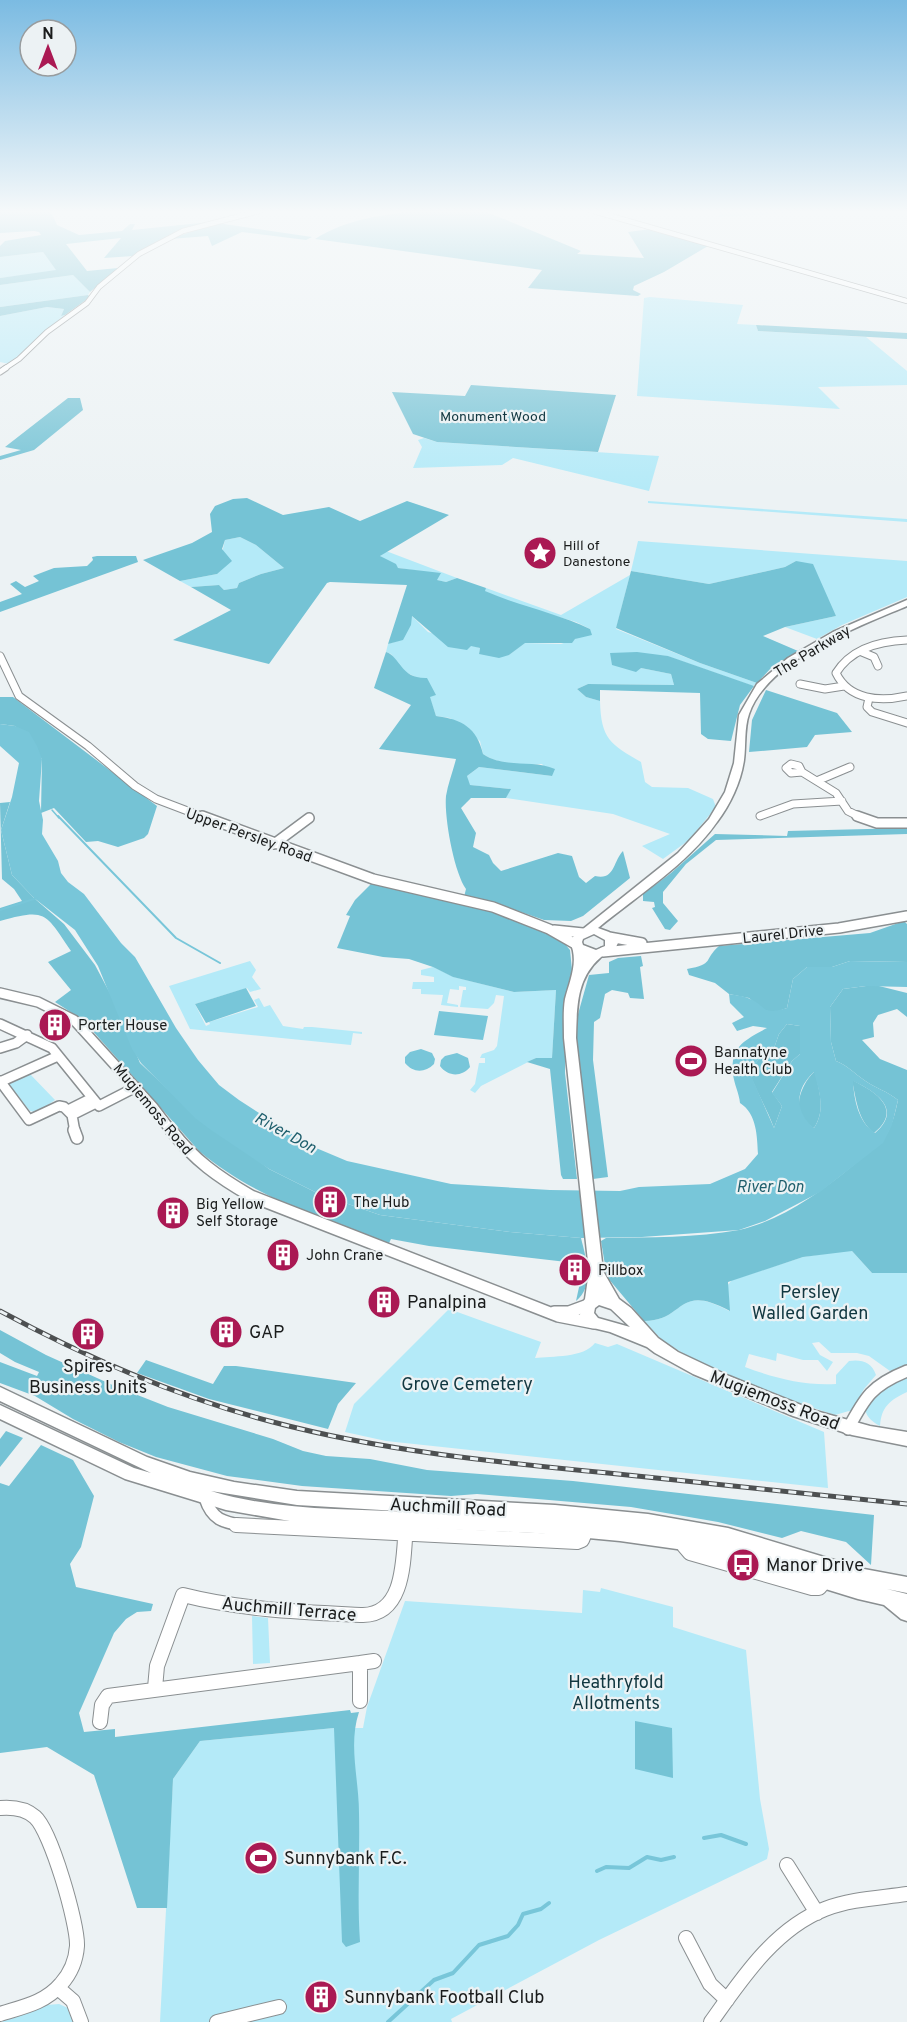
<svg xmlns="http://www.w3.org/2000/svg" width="907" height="2022" font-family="Overpass,sans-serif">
<rect width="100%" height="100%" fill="#ecf2f4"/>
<!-- green -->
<path fill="#b4eaf8" d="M 721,210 L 841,210 L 718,217 Z
M 43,252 L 57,271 L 0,278 L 0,257 Z
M 73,275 L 90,292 L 88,295 L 0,307 L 0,285 Z
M 650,297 L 743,305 L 737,324 L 756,325 L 758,331 L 866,337 L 907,371 L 907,385 L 818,387 L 840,409 L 637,396 L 644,298 Z
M 47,307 L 64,309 L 61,316 L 65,315 L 9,364 L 0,362 L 0,316 Z
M 424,438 L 437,442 L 659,456 L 649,491 L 513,458 L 502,465 L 413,468 L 422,447 L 418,440 Z
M 648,501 L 907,519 L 907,522 L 648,503 Z
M 240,537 L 256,545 L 284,568 L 261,574 L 239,583 L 237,588 L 224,590 L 219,585 L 191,587 L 180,581 L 217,574 L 225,540 Z
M 638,541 L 907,561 L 907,597 L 842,625 L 817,639 L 785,627 L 836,616 L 796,561 L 785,567 L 709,584 L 631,571 Z
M 386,551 L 457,578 L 446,582 L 436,580 L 440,574 L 398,568 L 380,556 Z
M 630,575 L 616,629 L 700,663 L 757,683 L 753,686 L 667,656 L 610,653 L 641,668 L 671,674 L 674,685 L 588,684 L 577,689 L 586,697 L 600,701 C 601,739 610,744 641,762 L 645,782 L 652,787 L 688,788 L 713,799 L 716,807 L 689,840 L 663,859 L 642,846 L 670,834 L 613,814 L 506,798 L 510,789 L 469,785 L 467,776 L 479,767 L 552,776 L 542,764 C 523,765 499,765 483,754 L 480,741 L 450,718 L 436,716 L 429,696 L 435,695 L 420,679 L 403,671 L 391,654 L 386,652 L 388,644 L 403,639 L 411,615 L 428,632 L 480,648 L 479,654 L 509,655 L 524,643 L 561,644 L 575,639 L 590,629 L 576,622 L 518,605 L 484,591 L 486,588 L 561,615 Z
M 250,961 L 256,970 L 252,977 L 261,989 L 250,992 L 247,988 L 195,1004 L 206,1026 L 210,1024 L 209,1022 L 258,1007 L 254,1000 L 259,998 L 264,1007 L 270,1005 L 283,1026 L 303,1029 L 304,1027 L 312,1027 L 362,1032 L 362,1034 L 353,1033 L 351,1045 L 190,1029 L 169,986 Z
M 433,967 L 454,977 L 514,992 L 556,990 L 552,1059 L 536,1058 L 481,1086 L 475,1093 L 470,1090 L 475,1084 L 479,1063 L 485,1063 L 485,1058 L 480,1058 L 482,1054 L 494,1050 L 497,1046 L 504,996 L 496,995 L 494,1003 L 488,1009 L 460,1007 L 463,990 L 466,990 L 466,987 L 459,986 L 459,990 L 450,989 L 447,1003 L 458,1005 L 458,1007 L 441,1005 L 443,995 L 421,994 L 421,989 L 412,989 L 413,982 L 434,982 L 434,977 L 421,975 L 421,970 Z
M 29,1073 L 55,1100 L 45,1107 L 46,1110 L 39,1113 L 30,1111 L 9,1085 L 11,1081 Z
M 842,1251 L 852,1251 L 872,1273 L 907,1273 L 907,1366 L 890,1371 L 869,1356 L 857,1353 L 831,1353 L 819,1342 L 812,1343 L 820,1355 L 833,1362 L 827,1371 L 818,1360 L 803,1360 L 777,1353 L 776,1361 L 749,1354 L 745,1367 C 774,1378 805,1386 836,1384 L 836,1375 L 849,1361 C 861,1359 872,1362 876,1375 L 864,1389 L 851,1412 L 849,1411 L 835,1415 L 786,1399 L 700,1364 L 662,1340 L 644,1321 C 686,1321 676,1282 729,1311 L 727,1286 L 732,1280 L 803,1257 Z
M 449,1309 L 541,1342 L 535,1358 C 552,1356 584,1358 595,1343 L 608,1347 L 617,1344 L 824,1432 L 828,1488 L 386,1441 L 345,1432 L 354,1404 Z
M 907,1375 L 907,1392 C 890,1400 881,1407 880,1426 C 842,1405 889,1385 907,1375 Z
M 601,1588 L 673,1607 L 673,1627 L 746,1650 L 760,1799 L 769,1849 L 767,1859 L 599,1940 L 451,2019 L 452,2022 L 160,2022 L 173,1779 L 200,1741 L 334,1728 L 363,1728 L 367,1707 L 405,1601 L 582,1613 L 583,1590 L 600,1592 Z
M 252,1616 L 268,1618 L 270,1663 L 253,1664 Z
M 59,2004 L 68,2008 L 75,2022 L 1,2022 L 47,2005 Z"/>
<!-- forest -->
<path fill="#75c3d5" d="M 0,210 L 50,210 L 57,225 L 79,235 L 122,231 L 130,224 L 135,224 L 132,230 L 210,222 L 168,236 L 133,256 L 104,258 L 121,238 L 66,244 L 87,271 L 118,268 L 90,292 L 73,275 L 0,285 L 0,278 L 56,270 L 43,252 L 0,257 L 0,246 L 5,241 L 41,235 L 39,232 L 34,231 L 0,233 Z
M 422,210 L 482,210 L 581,251 L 577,254 L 644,258 L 628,232 L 651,229 L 708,246 L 664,272 L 634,286 L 633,290 L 641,294 L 638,296 L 528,288 L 542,270 L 315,239 C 348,218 385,215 422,210 Z
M 217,223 L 312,237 L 306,240 L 242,232 L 212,246 L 208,236 L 170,239 Z
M 88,295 L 90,297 L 65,315 L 61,316 L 64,309 L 47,307 L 0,316 L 0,307 Z
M 756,325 L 907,333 L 907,339 L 758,331 Z
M 471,385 L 616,395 L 598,452 L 437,442 L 413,434 L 392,392 L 465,396 Z
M 68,398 L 80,398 L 83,410 L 34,450 L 0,460 L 0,456 L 21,450 L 5,447 Z
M 247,498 L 283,515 L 329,507 L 360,521 L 407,501 L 449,515 L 380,556 L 396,564 L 398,568 L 441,573 L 437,580 L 446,582 L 457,578 L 486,588 L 485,591 C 519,606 557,613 590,629 L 592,635 L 575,639 L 572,643 L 525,643 L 509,655 L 499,658 L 479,654 L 480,648 L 471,646 L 467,650 L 448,647 L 412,616 L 411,625 L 403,640 L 388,644 L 407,585 L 330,582 L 327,583 L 269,664 L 173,640 L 231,610 L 191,587 L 219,585 L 224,590 L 237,588 L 239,583 L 261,574 L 284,568 L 256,545 L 240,537 L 225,540 L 222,549 L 232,561 L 217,574 L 180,581 L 143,560 L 192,543 L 212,532 L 210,514 L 215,506 L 233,499 Z
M 97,556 L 136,556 L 138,562 L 0,612 L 0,602 L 22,594 L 10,584 L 16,581 L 25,587 L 39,581 L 33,576 L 54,568 L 87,566 L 93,560 L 92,557 Z
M 796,561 L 813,564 L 836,616 L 785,627 L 763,636 L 798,651 L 771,668 L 757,683 L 700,663 L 616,628 L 631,571 L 709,584 L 785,567 Z
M 386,652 C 401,657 400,679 427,678 L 436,695 L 430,697 L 436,716 C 462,719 477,728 483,754 C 505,769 532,759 555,769 L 552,776 L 479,767 L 467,776 L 470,785 L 511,789 L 506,798 L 471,798 L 461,808 L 476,833 L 473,847 L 489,855 L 493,863 L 501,871 L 558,853 L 572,856 L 579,877 L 586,883 L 595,876 C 615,881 613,861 623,851 L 630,878 L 583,916 L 571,921 L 544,920 L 501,905 L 464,897 L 466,889 C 454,872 444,817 446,796 C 448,784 453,771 456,759 L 379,749 L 411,705 L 374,688 Z
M 637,652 L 668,656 L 754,686 L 740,705 L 731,741 L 708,739 L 701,734 L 700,693 L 600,690 L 600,701 L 586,697 L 577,689 L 588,684 L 674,685 L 671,674 L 641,668 L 636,672 L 612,665 L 610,653 Z
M 766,690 L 837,713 L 852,732 L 815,735 L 807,747 L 749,752 L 752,720 Z
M 0,697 L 13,697 L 157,806 L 148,834 L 144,838 L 118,847 L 98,841 L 86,842 L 54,808 L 41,813 L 42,759 L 15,726 L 0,724 Z
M 10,802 L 1,830 L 12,875 L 34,898 L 64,924 L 95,965 L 113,999 L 140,1063 L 174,1095 L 269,1169 L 319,1194 L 380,1215 L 510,1232 L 581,1238 C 586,1258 595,1286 576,1301 L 584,1264 L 429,1246 L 391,1239 L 388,1245 C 322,1219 254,1197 199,1151 L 83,1020 L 55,1002 L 71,990 L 48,962 L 71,951 C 45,913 47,908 0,921 L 0,908 L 22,901 L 14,889 L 2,879 L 0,803 Z
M 907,828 L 907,834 L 716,840 L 686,864 L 663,892 L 663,903 L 678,921 L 670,930 L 665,929 L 652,908 L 655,907 L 654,902 L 643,901 L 643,894 L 671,873 L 715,834 L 787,836 L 788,831 Z
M 372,883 L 490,909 L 538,929 L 565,944 L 570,950 L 572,970 L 566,997 L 565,1073 L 577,1179 L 563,1179 L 561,1175 L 550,1069 L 527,1062 L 536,1058 L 552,1058 L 556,990 L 514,992 L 453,977 L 433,967 L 409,959 L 383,957 L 337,948 L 350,916 L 346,915 L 355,900 Z
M 904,921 L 907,924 L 907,962 L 850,961 L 832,967 L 807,967 L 793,979 L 787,1008 L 773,1013 L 762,1009 L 749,998 L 729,994 L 715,983 L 689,975 L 687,969 C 715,964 703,960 719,946 L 870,933 Z
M 641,956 L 643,966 L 640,967 L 644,999 L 630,998 L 628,993 L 612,990 L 605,994 L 600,1018 L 594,1022 L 593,1060 L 608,1177 L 593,1179 L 577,1058 L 575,1025 L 589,975 L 609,973 L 609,962 L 618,958 Z
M 866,986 L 879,986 L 907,993 L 907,1017 L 897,1009 L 878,1015 L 873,1023 L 874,1037 L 862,1040 L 880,1059 L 907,1070 L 907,1273 L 872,1273 L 852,1251 L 803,1257 L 728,1282 L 730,1311 C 676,1282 686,1321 644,1321 L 607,1277 L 601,1241 L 606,1238 C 649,1237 696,1238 739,1230 C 780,1221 818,1194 850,1168 C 881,1142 889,1143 898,1100 C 887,1091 875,1088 864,1080 C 854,1073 847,1065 836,1061 L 831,1042 L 830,1007 L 843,989 Z
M 787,1024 L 800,1026 L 800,1054 L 792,1061 L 772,1092 L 782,1106 L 774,1128 C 767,1108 755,1090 749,1071 L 759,1059 L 773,1051 L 779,1034 Z
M 815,1071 C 819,1091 826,1110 814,1128 C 811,1126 805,1123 803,1119 C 793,1104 803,1082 815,1071 Z
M 852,1080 C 876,1092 903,1109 874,1133 C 858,1121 856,1099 852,1080 Z
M 0,1330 L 46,1355 L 117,1387 L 168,1407 L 273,1439 L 303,1451 L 326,1456 L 370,1459 L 427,1470 L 573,1481 L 874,1515 L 871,1565 L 846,1542 L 801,1531 L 782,1538 L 718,1522 L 631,1507 L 477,1494 L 451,1496 L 302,1486 L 227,1476 L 156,1457 L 119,1442 L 73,1419 L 35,1396 L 0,1383 L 0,1362 L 37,1376 L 39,1372 L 15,1362 L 0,1353 Z
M 146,1360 L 213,1384 L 224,1366 L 236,1366 L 356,1383 L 338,1404 L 328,1429 L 209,1399 L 137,1373 Z
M 6,1431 L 23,1438 L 0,1467 L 0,1439 Z
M 41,1445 L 73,1460 L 94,1496 L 81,1547 L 70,1564 L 76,1587 L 153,1604 L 151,1611 L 137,1612 L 126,1619 L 114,1633 L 79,1713 L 84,1732 L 115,1729 L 115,1737 L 350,1710 L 351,1713 L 359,1712 C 348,1745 359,1779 359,1813 C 360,1856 357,1899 360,1942 L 346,1947 L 342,1942 L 334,1728 L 200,1741 L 173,1779 L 167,1908 L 137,1908 L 94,1775 L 47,1747 L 0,1753 L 0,1483 L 9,1486 Z
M 635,1721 L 672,1728 L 673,1778 L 635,1769 Z"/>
<!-- water -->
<path fill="#78c6d9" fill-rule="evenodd" d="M 0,724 L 15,726 L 29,732 L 37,746 L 42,759 L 39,801 L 43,820 L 42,834 L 58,861 L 61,873 L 68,882 L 84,894 L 121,943 L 135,957 L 176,1028 L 198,1060 L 219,1085 L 239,1100 L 309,1145 L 347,1161 L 451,1184 L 550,1190 L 620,1191 L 639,1187 L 710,1184 L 745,1169 L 758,1154 C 757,1136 757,1114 740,1103 C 739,1093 734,1084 733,1074 C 730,1046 745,1040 767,1028 L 753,1026 L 737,1031 L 732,1023 L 744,1017 L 730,1003 L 729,994 C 735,995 743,996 748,998 C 768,1006 760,1016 787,1008 L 793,979 L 807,967 L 832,967 L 850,961 L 907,962 L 907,987 L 866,986 L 843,989 L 830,1007 L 831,1042 L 836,1061 C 847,1065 854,1073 864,1080 C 875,1088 887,1091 898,1100 L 892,1125 L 883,1143 L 820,1192 L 765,1221 L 739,1230 L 642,1237 L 581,1238 L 510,1232 L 380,1215 L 319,1194 L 269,1169 L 211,1130 L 195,1118 L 141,1063 L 132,1049 L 98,966 L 75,930 L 34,898 L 12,875 L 1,830 L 12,797 L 19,763 L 0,746 ZM 787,1024 L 800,1026 L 800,1054 L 792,1061 L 772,1093 L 782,1106 L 774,1128 L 749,1071 L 759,1059 L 773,1051 L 779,1034 ZM 814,1072 C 819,1091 826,1110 814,1128 C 794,1112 795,1089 814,1072 ZM 853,1081 C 876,1092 903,1109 875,1133 C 858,1122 854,1099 853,1081 Z
M 246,988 L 256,1006 L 206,1023 L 195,1004 Z
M 439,1011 L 488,1016 L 483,1040 L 434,1035 Z
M 421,1049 L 432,1053 L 435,1059 L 434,1064 C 425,1073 413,1073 405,1063 L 405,1057 L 410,1052 Z
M 457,1053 L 468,1058 L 470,1067 C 462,1077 448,1077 440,1066 L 441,1060 L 445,1056 Z"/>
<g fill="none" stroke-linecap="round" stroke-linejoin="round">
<!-- stream-far2 -->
<path stroke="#78c6d9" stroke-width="1.5" d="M 52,810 L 59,818"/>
<!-- stream-far1 -->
<path stroke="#78c6d9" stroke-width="2" d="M 58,816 L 176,938 L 220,963
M 0,910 L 37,898"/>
<!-- stream -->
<path stroke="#78c6d9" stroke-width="4" d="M 704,1838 L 721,1835 L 746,1844
M 597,1871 L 606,1867 L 629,1868 L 647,1857 L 661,1860 L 674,1857
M 388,2022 L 434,1980 L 453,1973 L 479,1945 L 508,1936 L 518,1925 L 523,1914 L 541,1909 L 549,1903"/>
<!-- minor-far5 casing -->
<g stroke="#8a8f91" stroke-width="6">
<path id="minor-far5" d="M 590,210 L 907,301
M 4,369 L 19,359 L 47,332 L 87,303 L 99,287 L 139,254 L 183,231 L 263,210"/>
</g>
<!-- minor-far4 casing -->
<g stroke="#8a8f91" stroke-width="7">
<path id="minor-far4" d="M 0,372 L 6,368"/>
</g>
<!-- minor-far3 casing -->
<g stroke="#8a8f91" stroke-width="9">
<path id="minor-far3" d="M 907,640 C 880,641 851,649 836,673 C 849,700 880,702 907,696
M 862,652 L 874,657 L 878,666
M 0,656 L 19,696 L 88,746 L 135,786 L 156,799 L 206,818
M 800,684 L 825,689 L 844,686
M 869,698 L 867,707 L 872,712 L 907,723
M 791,764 L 799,766 L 802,772 L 791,773 L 786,768 Z
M 802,772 L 836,793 L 848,811 L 862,818
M 819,780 L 850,767
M 760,816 L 793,804 L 842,801"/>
</g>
<!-- minor-far2 casing -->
<g stroke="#8a8f91" stroke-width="12">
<path id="minor-far2" d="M 202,816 L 373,879 L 493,907 L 549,929 L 577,945
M 857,816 L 877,823 L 907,823
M 274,844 L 309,818
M 554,930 L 583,933
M 609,937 L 642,943
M 603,952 L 839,928 L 907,916
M 0,993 L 38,1002 L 74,1020 L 153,1107 L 172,1132
M 0,1024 L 52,1048 L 99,1106 L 136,1087
M 0,1048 L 16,1043 L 27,1035
M 0,1081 L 29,1120 L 59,1106 L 64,1107 L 72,1115
M 0,1082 L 58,1056
M 68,1110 L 92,1098
M 75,1132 L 72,1115 L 96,1103"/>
</g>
<!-- minor-far1 casing -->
<g stroke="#8a8f91" stroke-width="14">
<path id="minor-far1" d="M 74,1130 L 77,1138
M 171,1130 C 194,1160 218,1177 251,1196 L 558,1316 L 594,1323
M 554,1312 L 569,1312 L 588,1305
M 848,1429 C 865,1397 872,1385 907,1371
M 205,1498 C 212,1520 223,1522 244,1526
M 406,1526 L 407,1516"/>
</g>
<!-- minor casing -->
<g stroke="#8a8f91" stroke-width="16">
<path id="minor" d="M 236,1525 L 577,1542 L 582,1540 L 586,1530
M 684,1542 L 684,1546 L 690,1553 L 812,1588 L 819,1588 L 825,1581
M 360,1663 L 374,1661
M 155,1688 L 157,1666 L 183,1595 C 242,1610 302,1612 363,1615 C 406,1614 403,1557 406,1525
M 100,1722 L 102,1705 L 108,1696 L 360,1663 L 360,1701
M 0,1808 C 12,1807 25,1808 35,1817 C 51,1831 78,1924 77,1946 C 76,1960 70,1974 61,1984 C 45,2003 22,2007 0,2014
M 787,1865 L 817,1913
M 686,1938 L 710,1984 L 727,2000
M 58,1988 L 73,2001 L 81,2022
M 217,2022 L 279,2007
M 711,2022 C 741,1980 774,1929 825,1909 C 851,1899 880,1898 907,1894"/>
</g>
<!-- major casing -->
<g stroke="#8a8f91" stroke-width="3">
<path id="major" d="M 907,600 L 907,606 C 858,627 767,660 749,714 C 744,728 746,746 744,760 C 741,782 730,805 717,822 C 687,865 638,895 598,928 L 609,932 L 618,943 C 614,953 607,951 600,958 C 576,979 577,1008 576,1038 L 603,1271 L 619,1299 L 631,1308 L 658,1338 L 678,1352 L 729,1376 L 816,1411 L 870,1426 L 907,1432 L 907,1446 L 852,1435 L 793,1416 L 693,1374 L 655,1353 L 647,1347 L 610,1332 L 589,1327 L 580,1315 L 581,1305 L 585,1299 L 589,1271 L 564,1038 C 564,1025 563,1011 565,999 C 570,980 579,961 570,942 L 573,937 L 678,853 L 709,819 L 725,792 L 734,763 L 739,715 L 757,684 L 788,658 L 833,632 ZM 594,934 L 605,940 L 605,946 L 596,950 L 583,945 L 582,942 L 583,939 ZM 599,1305 L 611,1309 L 630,1327 L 598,1318 L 594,1313 L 595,1308 Z
M 0,1387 L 147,1457 L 190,1472 L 234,1482 L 297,1491 L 555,1505 L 648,1514 L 728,1528 L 864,1569 L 907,1577 L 907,1593 L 887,1589 L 907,1594 L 907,1621 L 901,1619 L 884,1605 L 858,1599 L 725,1558 L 684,1550 L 620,1541 L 535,1533 L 301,1523 L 226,1510 L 125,1479 L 0,1419 L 0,1405 L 134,1468 L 151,1473 L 0,1401 ZM 211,1491 L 297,1505 L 415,1512 C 348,1509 277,1511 211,1491 Z"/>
</g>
<!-- minor-far5 -->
<use href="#minor-far5" stroke="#fff" stroke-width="4.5"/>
<!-- minor-far4 -->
<use href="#minor-far4" stroke="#fff" stroke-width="5"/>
<!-- minor-far3 -->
<use href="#minor-far3" stroke="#fff" stroke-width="7"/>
<!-- minor-far2 -->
<use href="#minor-far2" stroke="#fff" stroke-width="9"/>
<!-- minor-far1 -->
<use href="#minor-far1" stroke="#fff" stroke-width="11"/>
<!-- minor -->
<use href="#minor" stroke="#fff" stroke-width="14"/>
<!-- major -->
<use href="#major" fill="#fff" fill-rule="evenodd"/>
<!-- rail casing -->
<g stroke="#4d5051" stroke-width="5">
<path id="rail" d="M 0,1311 C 87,1358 177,1397 273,1422 C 383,1451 495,1462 608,1473 C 708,1483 807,1494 907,1504"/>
</g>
<!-- rail -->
<use href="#rail" stroke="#ecf2f4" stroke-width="3" stroke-dasharray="8" stroke-linecap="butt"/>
</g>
<!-- sky -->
<linearGradient id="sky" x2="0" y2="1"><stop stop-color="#7bbbe2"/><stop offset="0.43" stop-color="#f6f9fa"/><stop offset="1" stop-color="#f6f9fa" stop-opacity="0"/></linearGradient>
<rect width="907" height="493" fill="url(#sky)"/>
<!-- icons -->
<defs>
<g id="sight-disc" transform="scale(1.725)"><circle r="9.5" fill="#aa1953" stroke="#ecf2f4"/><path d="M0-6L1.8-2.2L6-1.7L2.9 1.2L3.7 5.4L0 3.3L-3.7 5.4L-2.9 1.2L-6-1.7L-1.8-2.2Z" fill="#fff"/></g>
<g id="building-disc" transform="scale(1.725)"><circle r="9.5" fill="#aa1953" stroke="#ecf2f4"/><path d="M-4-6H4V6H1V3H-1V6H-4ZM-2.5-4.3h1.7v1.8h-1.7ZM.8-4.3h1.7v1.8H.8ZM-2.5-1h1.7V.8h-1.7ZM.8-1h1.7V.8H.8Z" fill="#fff"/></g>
<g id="stadium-disc" transform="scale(1.725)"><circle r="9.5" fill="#aa1953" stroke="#ecf2f4"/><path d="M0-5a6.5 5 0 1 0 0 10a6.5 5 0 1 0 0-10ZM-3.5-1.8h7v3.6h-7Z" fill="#fff"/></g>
<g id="bus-disc" transform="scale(1.725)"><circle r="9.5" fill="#aa1953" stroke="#ecf2f4"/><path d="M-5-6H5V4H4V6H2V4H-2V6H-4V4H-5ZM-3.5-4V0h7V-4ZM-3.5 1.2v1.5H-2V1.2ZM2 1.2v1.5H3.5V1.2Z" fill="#fff"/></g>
</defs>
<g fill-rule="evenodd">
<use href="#sight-disc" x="540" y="553"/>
<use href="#building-disc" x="55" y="1025"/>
<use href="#stadium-disc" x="691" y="1061"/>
<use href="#building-disc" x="330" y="1202"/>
<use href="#building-disc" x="173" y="1213"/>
<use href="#building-disc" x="283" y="1255"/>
<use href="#building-disc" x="575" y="1270"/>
<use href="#building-disc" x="384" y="1302"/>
<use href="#building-disc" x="226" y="1332"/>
<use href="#building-disc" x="88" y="1334"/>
<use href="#bus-disc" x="743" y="1565"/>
<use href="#stadium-disc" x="261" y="1858"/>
<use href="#building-disc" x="321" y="1997"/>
</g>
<g text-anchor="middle" stroke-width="4.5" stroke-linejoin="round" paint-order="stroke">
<!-- far-park labels -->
<g font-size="14" fill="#113740" stroke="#ecf2f4">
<text x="493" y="421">Monument Wood</text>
</g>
<!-- far-poi labels -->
<g font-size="14" fill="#1a1c1c" stroke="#ecf2f4" text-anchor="start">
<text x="563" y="550">Hill of<tspan x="563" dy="16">Danestone</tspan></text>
</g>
<!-- street labels -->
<g font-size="15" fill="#1a1c1c" stroke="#ecf2f4">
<text transform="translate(812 651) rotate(-31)" y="5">The Parkway</text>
<text transform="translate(249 835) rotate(20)" y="5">Upper Persley Road</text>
<text transform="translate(783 934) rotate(-6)" y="5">Laurel Drive</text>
<text transform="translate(153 1109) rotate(50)" y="5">Mugiemoss Road</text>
</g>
<!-- poi labels -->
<g font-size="15" fill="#1a1c1c" stroke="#ecf2f4" text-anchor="start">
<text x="78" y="1030">Porter House</text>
<text x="714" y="1057">Bannatyne<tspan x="714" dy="17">Health Club</tspan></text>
<text x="353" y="1207">The Hub</text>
<text x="196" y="1209">Big Yellow<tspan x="196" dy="17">Self Storage</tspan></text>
<text x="306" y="1260">John Crane</text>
<text x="598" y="1275">Pillbox</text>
</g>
<!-- water labels -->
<g font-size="16" font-style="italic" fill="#1f5f6d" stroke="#ecf2f4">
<text transform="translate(286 1132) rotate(29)" y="6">River Don</text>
<text x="770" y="1192">River Don</text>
</g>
<!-- near-park labels -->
<g font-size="18" fill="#113740" stroke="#ecf2f4">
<text x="810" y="1298">Persley<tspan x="810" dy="21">Walled Garden</tspan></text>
<text x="467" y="1390">Grove Cemetery</text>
<text x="616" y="1688">Heathryfold<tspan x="616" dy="21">Allotments</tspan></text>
</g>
<!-- near-poi labels -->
<g font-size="18" fill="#1a1c1c" stroke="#ecf2f4" text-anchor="start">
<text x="407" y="1308">Panalpina</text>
<text x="249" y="1338">GAP</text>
<text x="88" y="1372" text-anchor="middle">Spires<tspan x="88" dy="21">Business Units</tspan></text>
<text x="766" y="1571">Manor Drive</text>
<text x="284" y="1864">Sunnybank F.C.</text>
<text x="344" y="2003">Sunnybank Football Club</text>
</g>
<!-- near-street labels -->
<g font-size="18" fill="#1a1c1c" stroke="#ecf2f4">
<text transform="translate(775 1400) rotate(21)" y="6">Mugiemoss Road</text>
<text transform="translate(448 1507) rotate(3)" y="6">Auchmill Road</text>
<text transform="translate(289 1609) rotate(5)" y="6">Auchmill Terrace</text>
</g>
</g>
<!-- north arrow -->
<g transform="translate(48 48)"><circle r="28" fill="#ecf2f4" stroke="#989c9e" stroke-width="1.5"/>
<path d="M0-4.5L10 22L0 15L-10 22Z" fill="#aa1953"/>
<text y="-9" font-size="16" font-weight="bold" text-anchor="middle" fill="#1a1c1c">N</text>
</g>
</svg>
